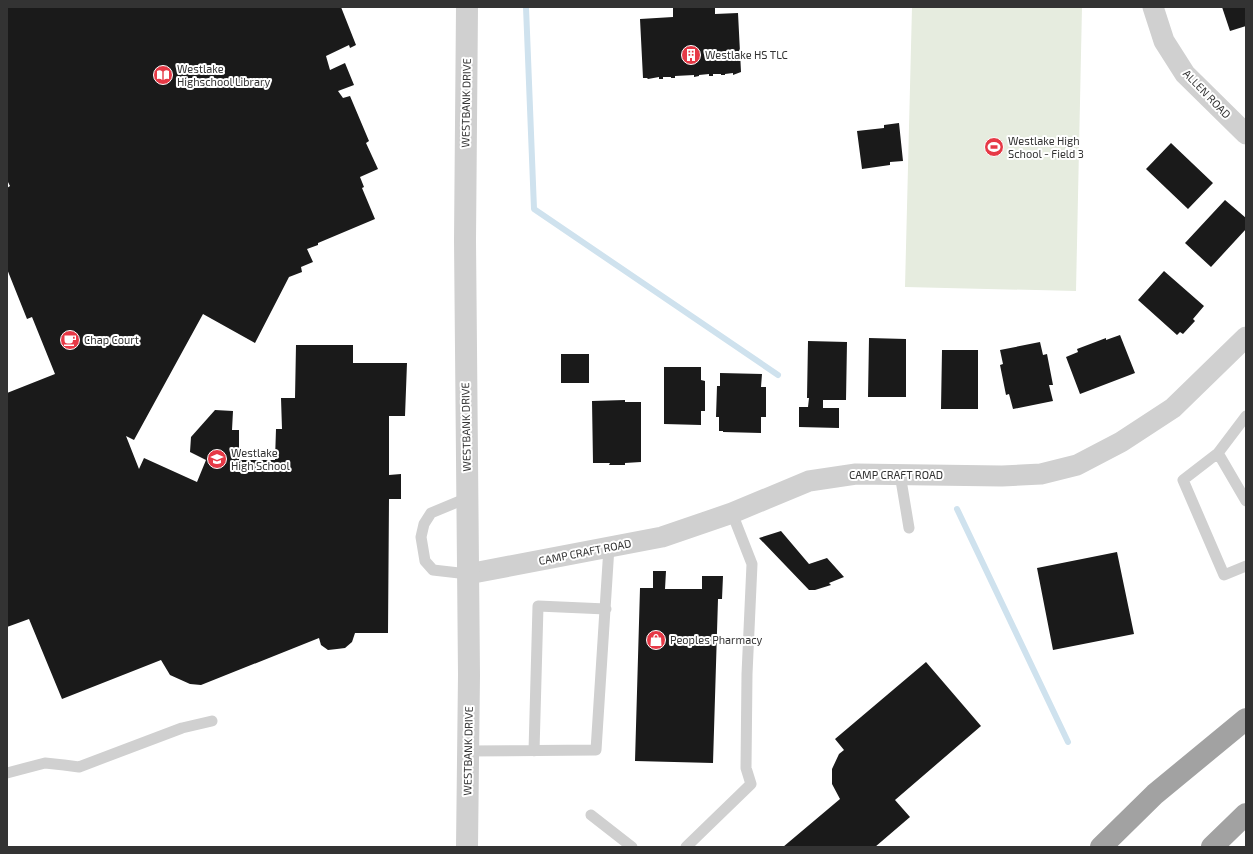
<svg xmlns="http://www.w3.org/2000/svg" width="1253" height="854" font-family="'Exo 2',sans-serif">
<rect width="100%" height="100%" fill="#fff"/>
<!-- green -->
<path fill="#e6ecdf" d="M 912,7 L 1082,7 L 1076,291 L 905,287 Z"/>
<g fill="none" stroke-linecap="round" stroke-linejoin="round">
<!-- stream -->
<path stroke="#cfe2ee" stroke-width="6" d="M 526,7 L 534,209 L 778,375
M 957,509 L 1068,742"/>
</g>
<!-- building -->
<path fill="#1a1a1a" d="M 7,7 L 341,7 L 356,45 L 350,48 L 349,45 L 326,56 L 330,70 L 345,63 L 354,85 L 338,91 L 343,98 L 350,96 L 369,141 L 366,143 L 378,169 L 360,177 L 364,187 L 362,188 L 375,219 L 318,243 L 318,245 L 307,249 L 313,262 L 301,267 L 302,272 L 289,277 L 255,343 L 203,314 L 134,440 L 126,436 L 139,469 L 144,458 L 197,482 L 206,460 L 190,452 L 191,437 L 215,410 L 233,411 L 232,430 L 239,430 L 239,460 L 275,460 L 276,429 L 282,429 L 281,398 L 295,398 L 296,345 L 353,345 L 353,363 L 407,363 L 405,416 L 389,416 L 389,475 L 401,474 L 401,499 L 389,499 L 388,633 L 355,633 L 352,642 L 345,648 L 337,649 L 328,650 L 321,645 L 319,638 L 201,685 L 190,684 L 170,675 L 161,660 L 62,699 L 29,619 L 7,627 L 7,393 L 55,374 L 32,317 L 27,319 L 7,269 L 7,188 L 10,186 L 7,180 Z
M 673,7 L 715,7 L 715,14 L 738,13 L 741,72 L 733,75 L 733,73 L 725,74 L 725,75 L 721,75 L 721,74 L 713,74 L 713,76 L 709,76 L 709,74 L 699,75 L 699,76 L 694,77 L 694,75 L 675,76 L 675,78 L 671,78 L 671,77 L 663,77 L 663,79 L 659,79 L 659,77 L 648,79 L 647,78 L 643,78 L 640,19 L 673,17 Z
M 1222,7 L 1246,7 L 1246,26 L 1230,31 Z
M 899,123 L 903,161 L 890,162 L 890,165 L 862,169 L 857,131 L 884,128 L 884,125 Z
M 1171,143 L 1213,183 L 1188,209 L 1146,169 Z
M 1225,200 L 1246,218 L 1246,229 L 1211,267 L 1185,243 Z
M 1164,271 L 1204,306 L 1193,319 L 1195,321 L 1183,334 L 1180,332 L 1177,335 L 1138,300 Z
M 1120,335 L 1135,373 L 1080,394 L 1066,357 L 1078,352 L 1077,349 L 1106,338 L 1106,340 Z
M 869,338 L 906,339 L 906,397 L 868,397 Z
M 808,341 L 847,342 L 846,400 L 823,400 L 823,408 L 839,408 L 839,428 L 799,427 L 799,407 L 808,407 L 809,398 L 807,398 Z
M 1040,342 L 1043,355 L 1047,354 L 1053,385 L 1049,385 L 1053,401 L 1013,409 L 1009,394 L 1006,395 L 1000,365 L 1003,364 L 1000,350 Z
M 942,350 L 978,350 L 978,409 L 941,409 Z
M 561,354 L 589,354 L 589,383 L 561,383 Z
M 664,367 L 701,367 L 701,380 L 705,381 L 705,411 L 701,411 L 701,425 L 664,424 Z
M 720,373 L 762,374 L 761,387 L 766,387 L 766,417 L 761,417 L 761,433 L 723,432 L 723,431 L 719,431 L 719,417 L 716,417 L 717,386 L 720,386 Z
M 625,400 L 625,402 L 641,402 L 641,462 L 625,463 L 625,465 L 609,465 L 610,463 L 593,463 L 592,401 Z
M 781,531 L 809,564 L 827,558 L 844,577 L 829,583 L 831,585 L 815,590 L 809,590 L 759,538 Z
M 1117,552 L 1134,634 L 1053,650 L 1037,568 Z
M 653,571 L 666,571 L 665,589 L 702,589 L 702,576 L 723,576 L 722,599 L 718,599 L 713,763 L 635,761 L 640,588 L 653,588 Z
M 926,662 L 981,726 L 895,800 L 910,817 L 875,847 L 783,847 L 840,799 L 832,784 L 832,769 L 839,754 L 844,750 L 835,739 Z"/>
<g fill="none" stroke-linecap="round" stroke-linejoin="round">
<!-- service -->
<path stroke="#d0d0d0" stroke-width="11" d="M 1246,416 L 1218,453 L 1246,501
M 1218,453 L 1183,480 L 1224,575 L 1246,566
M 900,474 L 909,528
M 467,498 L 431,513 L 424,524 L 421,537 L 425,561 L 433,570 L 468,574
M 468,751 L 596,750 L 609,547
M 534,751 L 538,606 L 606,609
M 7,773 L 45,763 L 64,765 L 79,767 L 182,728 L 212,721
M 591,815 L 632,847
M 686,847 L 751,784 L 746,768 L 747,674 L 752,564 L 732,513"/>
<!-- minor -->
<path stroke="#d0d0d0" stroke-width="21" d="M 1153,7 L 1164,41 L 1185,74 L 1246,134
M 468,574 L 662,537 L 732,513 L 809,481 L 856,474 L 1002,476 L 1041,474 L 1077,465 L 1121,442 L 1173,408 L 1246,337"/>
<!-- tertiary -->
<path stroke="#d0d0d0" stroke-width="22" d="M 467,847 L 469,675 L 465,240 L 467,7"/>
<!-- trunk -->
<path stroke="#a2a2a2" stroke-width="22" d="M 1101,847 L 1155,794 L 1246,719
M 1212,847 L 1246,814"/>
</g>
<!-- icons -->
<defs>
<g id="building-disc" transform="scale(1)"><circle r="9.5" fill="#e63946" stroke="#fff"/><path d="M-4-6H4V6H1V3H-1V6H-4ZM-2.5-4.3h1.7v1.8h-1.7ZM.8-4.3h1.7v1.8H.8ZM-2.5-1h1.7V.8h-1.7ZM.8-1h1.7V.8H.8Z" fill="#fff"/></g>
<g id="library-disc" transform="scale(1)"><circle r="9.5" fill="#e63946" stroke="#fff"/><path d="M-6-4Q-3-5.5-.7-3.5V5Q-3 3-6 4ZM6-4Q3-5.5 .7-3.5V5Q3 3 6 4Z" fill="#fff"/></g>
<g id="stadium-disc" transform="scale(1)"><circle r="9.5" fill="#e63946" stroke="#fff"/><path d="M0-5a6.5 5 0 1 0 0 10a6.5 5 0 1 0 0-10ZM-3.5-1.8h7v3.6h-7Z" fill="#fff"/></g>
<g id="cafe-disc" transform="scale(1)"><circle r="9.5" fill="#e63946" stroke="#fff"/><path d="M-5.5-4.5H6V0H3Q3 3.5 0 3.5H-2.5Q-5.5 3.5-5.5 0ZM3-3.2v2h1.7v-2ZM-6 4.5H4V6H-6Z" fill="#fff"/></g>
<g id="school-disc" transform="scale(1)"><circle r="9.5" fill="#e63946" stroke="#fff"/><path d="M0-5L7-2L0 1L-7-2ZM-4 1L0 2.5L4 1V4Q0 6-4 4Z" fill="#fff"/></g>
<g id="shop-disc" transform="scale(1)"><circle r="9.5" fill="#e63946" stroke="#fff"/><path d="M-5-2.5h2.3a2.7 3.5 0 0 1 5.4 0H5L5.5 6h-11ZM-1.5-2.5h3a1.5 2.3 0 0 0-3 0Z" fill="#fff"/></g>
</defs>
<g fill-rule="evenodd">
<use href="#building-disc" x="691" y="55"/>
<use href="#library-disc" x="163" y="75"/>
<use href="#stadium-disc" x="994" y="147"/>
<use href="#cafe-disc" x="70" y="340"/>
<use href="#school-disc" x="217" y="459"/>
<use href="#shop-disc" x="656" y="640"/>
</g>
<g text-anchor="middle" stroke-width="4" stroke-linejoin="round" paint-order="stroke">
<!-- poi labels -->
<g font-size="11" fill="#333" stroke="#fff" text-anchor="start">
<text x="705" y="59">Westlake HS TLC</text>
<text x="177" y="73">Westlake<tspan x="177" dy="13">Highschool Library</tspan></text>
<text x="1008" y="145">Westlake High<tspan x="1008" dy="13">School - Field 3</tspan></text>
<text x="84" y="344">Chap Court</text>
<text x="231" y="457">Westlake<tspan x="231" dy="13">High School</tspan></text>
<text x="670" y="644">Peoples Pharmacy</text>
</g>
<!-- street labels -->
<g font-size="11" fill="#333" stroke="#fff">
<text transform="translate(1207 94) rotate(46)" y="4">ALLEN ROAD</text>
<text transform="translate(466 103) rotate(-89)" y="4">WESTBANK DRIVE</text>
<text transform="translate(466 427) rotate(-91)" y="4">WESTBANK DRIVE</text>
<text x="896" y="479">CAMP CRAFT ROAD</text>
<text transform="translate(585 552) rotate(-11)" y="4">CAMP CRAFT ROAD</text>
<text transform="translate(468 751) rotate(-89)" y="4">WESTBANK DRIVE</text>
</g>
</g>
<!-- border -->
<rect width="1253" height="854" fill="none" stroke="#333333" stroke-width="16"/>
</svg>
